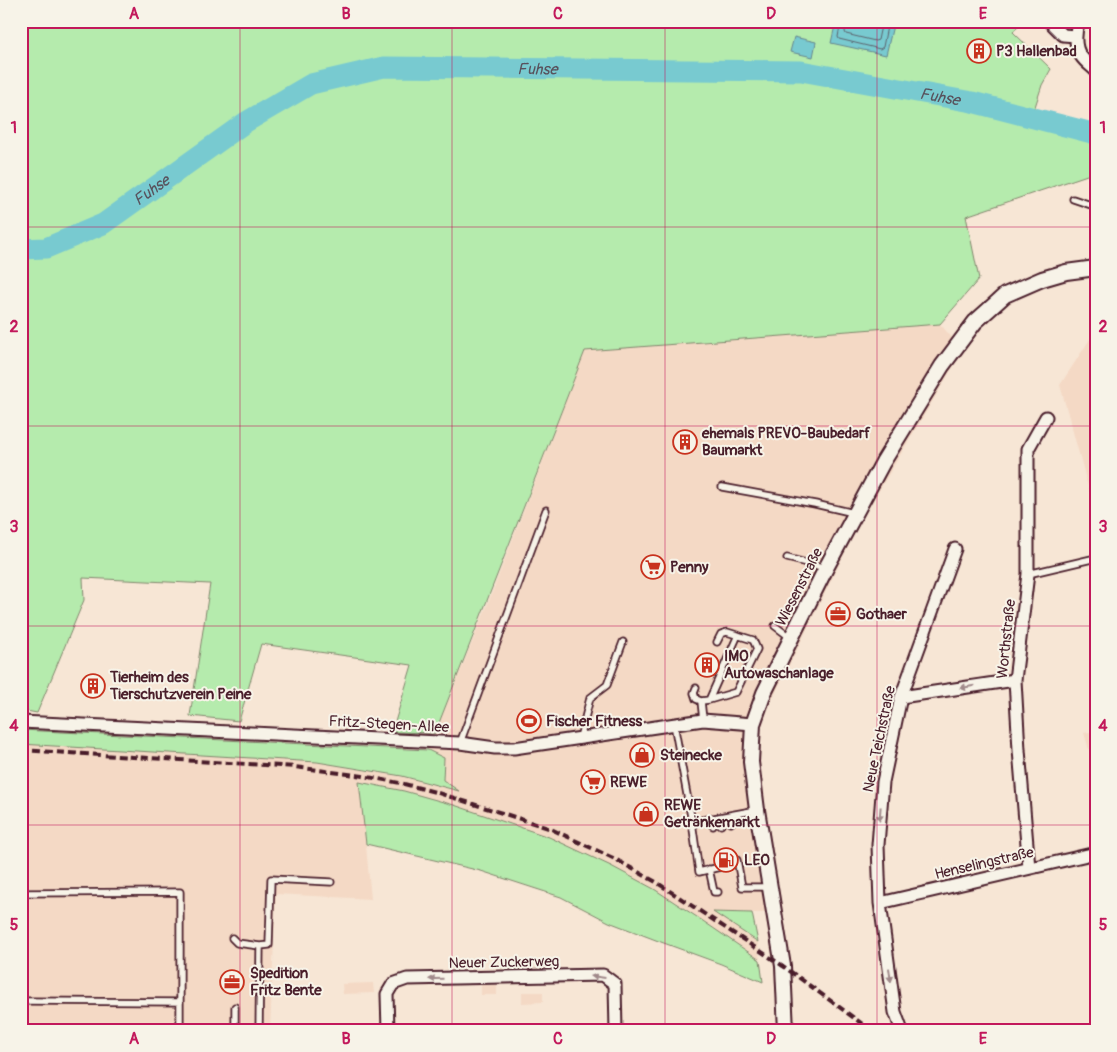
<svg xmlns="http://www.w3.org/2000/svg" width="1117" height="1052" font-family="Pangolin,sans-serif">
<rect width="100%" height="100%" fill="#f7e6d5"/>
<filter id="ink" filterUnits="userSpaceOnUse"><feTurbulence type="fractalNoise" baseFrequency=".02" numOctaves="2"/><feDisplacementMap in="SourceGraphic" scale="10" xChannelSelector="R" yChannelSelector="G"/><feConvolveMatrix kernelMatrix="1 2 1 2 8 2 1 2 1" color-interpolation-filters="sRGB"/></filter>
<g filter="url(#ink)">
<!-- built -->
<path fill="#f4d9c5" d="M 940,324 L 963,350 L 859,524 L 761,722 L 758,758 L 777,909 L 762,913 L 714,912 L 758,942 L 760,960 L 681,906 L 549,837 L 454,805 L 404,791 L 360,782 L 371,899 L 276,894 L 270,1031 L 21,1031 L 21,744 L 317,762 L 404,777 L 457,791 L 443,780 L 444,758 L 428,750 L 488,603 L 585,351 Z
M 1096,330 L 1096,515 L 1060,385 Z
M 1096,731 L 1096,772 L 1084,733 Z
M 373,983 L 374,993 L 343,994 L 342,984 Z
M 481,985 L 497,985 L 497,995 L 481,995 Z
M 522,992 L 543,992 L 543,1002 L 522,1003 Z"/>
<!-- green -->
<path fill="#b5ebad" stroke="#80856c" d="M 21,21 L 1022,21 L 1013,32 L 1051,69 L 1042,85 L 1033,113 L 1083,125 L 1096,149 L 1096,172 L 966,216 L 979,279 L 940,324 L 585,351 L 435,733 L 392,732 L 412,665 L 261,644 L 239,721 L 190,716 L 210,584 L 83,578 L 84,600 L 37,713 L 21,710 Z
M 21,730 L 428,750 L 444,758 L 443,780 L 459,791 L 402,776 L 317,762 L 21,744 Z
M 359,782 L 404,791 L 454,805 L 549,837 L 611,866 L 654,889 L 700,919 L 760,960 L 763,982 L 721,964 L 661,942 L 609,922 L 561,897 L 481,871 L 366,844 Z
M 713,912 L 752,913 L 758,942 Z"/>
<!-- water -->
<path fill="#78cad0" stroke="#66868e" d="M 836,21 L 894,21 L 886,55 L 831,43 Z
M 794,37 L 816,42 L 813,57 L 790,52 Z"/>
<g fill="none" stroke-linecap="round" stroke-linejoin="round">
<!-- shore -->
<path stroke="#5c636d" stroke-width="1" d="M 841,21 L 838,37 L 839,39 L 880,49 L 883,47 L 888,21
M 847,21 L 845,32 L 846,34 L 875,41 L 878,40 L 882,21"/>
<!-- river -->
<path stroke="#78cad0" stroke-width="21" id="s1" d="M 21,249 L 46,248 L 103,224 L 246,122 L 311,84 L 384,67 L 801,71 L 972,102 L 1096,134"/>
<!-- service casing -->
<g stroke="#4a1f2b" stroke-width="9">
<path id="service" d="M 1073,199 L 1091,205 L 1096,205
M 722,487 L 815,504 L 854,513
M 787,558 L 826,568
M 1028,574 L 1096,558
M 775,626 L 791,638
M 696,688 L 694,693 L 696,699 L 701,701
M 709,700 L 736,692 L 757,649 L 753,640 L 727,632 L 721,634 L 717,642
M 703,720 L 701,701 L 709,700 L 738,635
M 674,724 L 692,822 L 757,810
M 580,738 L 590,698 L 607,685 L 623,642
M 460,743 L 546,510
M 730,815 L 731,823
M 719,817 L 721,825
M 712,818 L 713,826
M 692,822 L 699,872 L 720,867
M 737,860 L 742,887 L 770,887
M 709,869 L 714,892 L 718,892
M 21,893 L 180,892 L 180,1031
M 232,938 L 237,943 L 260,946 L 259,1031
M 260,946 L 269,945 L 271,879 L 331,882
M 24,1001 L 180,1002
M 235,1031 L 235,1007"/>
</g>
<!-- minor casing -->
<g stroke="#4a1f2b" stroke-width="15">
<path id="minor" d="M 1049,21 L 1063,35 L 1076,36
M 1079,21 C 1075,32 1074,47 1081,56 C 1085,62 1091,66 1096,71
M 901,697 L 1015,680
M 21,722 L 460,743 L 495,748 L 514,748 L 703,720 L 753,724
M 1029,868 L 1019,750 L 1015,680 L 1028,574 L 1028,449 L 1046,417
M 880,903 L 1096,853
M 388,1031 L 387,994 L 393,984 L 407,979 L 603,975 L 615,984 L 616,1031
M 902,1031 L 895,1012 L 880,903 L 878,845 L 883,782 L 901,697 L 955,549"/>
</g>
<!-- tertiary casing -->
<g stroke="#4a1f2b" stroke-width="18">
<path id="tertiary" d="M 786,1031 L 783,966 L 757,810 L 751,762 L 753,724 L 764,693 L 826,568 L 883,462 L 942,366 L 975,322 L 1005,295 L 1042,279 L 1066,272 L 1096,268"/>
</g>
<!-- service -->
<use href="#service" stroke="#f7f3e8" stroke-width="5.5"/>
<!-- minor -->
<use href="#minor" stroke="#f7f3e8" stroke-width="11"/>
<!-- tertiary -->
<use href="#tertiary" stroke="#f7f3e8" stroke-width="14"/>
<!-- rail -->
<path stroke="#4a1f2b" stroke-width="4" stroke-dasharray="8 4" stroke-linecap="butt" d="M 21,750 L 295,767 L 363,776 L 400,783 L 435,792 L 502,813 L 551,829 L 615,859 L 656,882 L 783,966 L 872,1031"/>
</g>
<!-- one-way arrows -->
<defs><path id="oneway-solid" d="M-6-.8H1V-3.2L6.5 0L1 3.2V.8H-6Z" transform="scale(1.25)"/></defs>
<g fill="#a0898a">
<use href="#oneway-solid" transform="translate(967 687) rotate(171)"/>
<use href="#oneway-solid" transform="translate(880 814) rotate(95)"/>
<use href="#oneway-solid" transform="translate(890 975) rotate(82)"/>
<use href="#oneway-solid" transform="translate(598 977) rotate(-173)"/>
<use href="#oneway-solid" transform="translate(436 979) rotate(179)"/>
</g>
</g>
<!-- grid -->
<path fill="none" stroke="#c2185b" stroke-width="1" stroke-opacity="0.55" d="M 240,21 L 240,1031M 452,21 L 452,1031M 665,21 L 665,1031M 877,21 L 877,1031M 21,227 L 1096,227M 21,426 L 1096,426M 21,626 L 1096,626M 21,825 L 1096,825"/>
<!-- icons -->
<defs>
<g id="building-ring" transform="scale(1.25)"><circle r="9.5" fill="#f7f3e8" stroke="#c8321e" stroke-width="1.5"/><path d="M-4-6H4V6H1V3H-1V6H-4ZM-2.5-4.3h1.7v1.8h-1.7ZM.8-4.3h1.7v1.8H.8ZM-2.5-1h1.7V.8h-1.7ZM.8-1h1.7V.8H.8Z" fill="#c8321e"/></g>
<g id="supermarket-ring" transform="scale(1.25)"><circle r="9.5" fill="#f7f3e8" stroke="#c8321e" stroke-width="1.5"/><path d="M-6-5.5h2.5l.6 2H6L4.5 2H-2.5L-4.4-4H-6ZM-1.5 3.2a1.3 1.3 0 1 0 .1 0ZM3 3.2a1.3 1.3 0 1 0 .1 0Z" fill="#c8321e"/></g>
<g id="office-ring" transform="scale(1.25)"><circle r="9.5" fill="#f7f3e8" stroke="#c8321e" stroke-width="1.5"/><path d="M-6-3h4V-5.5h4V-3h4V5H-6ZM-1-4.5V-3h2v-1.5ZM-6 0V1H6V0Z" fill="#c8321e"/></g>
<g id="stadium-ring" transform="scale(1.25)"><circle r="9.5" fill="#f7f3e8" stroke="#c8321e" stroke-width="1.5"/><path d="M0-5a6.5 5 0 1 0 0 10a6.5 5 0 1 0 0-10ZM-3.5-1.8h7v3.6h-7Z" fill="#c8321e"/></g>
<g id="shop-ring" transform="scale(1.25)"><circle r="9.5" fill="#f7f3e8" stroke="#c8321e" stroke-width="1.5"/><path d="M-5-2.5h2.3a2.7 3.5 0 0 1 5.4 0H5L5.5 6h-11ZM-1.5-2.5h3a1.5 2.3 0 0 0-3 0Z" fill="#c8321e"/></g>
<g id="fuel-ring" transform="scale(1.25)"><circle r="9.5" fill="#f7f3e8" stroke="#c8321e" stroke-width="1.5"/><path d="M-5.5-6h7V0h2V4h1.3V-2.5L3-4.5l.8-.8L6-3V5H2.5V1h-1V6h-7ZM-4.2-4.7v3.2H.2V-4.7Z" fill="#c8321e"/></g>
</defs>
<g fill-rule="evenodd">
<use href="#building-ring" x="979" y="51"/>
<use href="#building-ring" x="685" y="442"/>
<use href="#supermarket-ring" x="653" y="567"/>
<use href="#office-ring" x="838" y="614"/>
<use href="#building-ring" x="707" y="665"/>
<use href="#building-ring" x="93" y="686"/>
<use href="#stadium-ring" x="529" y="721"/>
<use href="#shop-ring" x="642" y="755"/>
<use href="#supermarket-ring" x="593" y="782"/>
<use href="#shop-ring" x="646" y="814"/>
<use href="#fuel-ring" x="726" y="860"/>
<use href="#office-ring" x="232" y="982"/>
</g>
<g text-anchor="middle" stroke-width="4" stroke-linejoin="round" paint-order="stroke">
<!-- poi labels -->
<g font-size="15" font-weight="bold" fill="#4a1f2b" stroke="#f7f3e8" text-anchor="start">
<text x="996" y="56">P3 Hallenbad</text>
<text x="702" y="438">ehemals PREVO-Baubedarf<tspan x="702" dy="17">Baumarkt</tspan></text>
<text x="670" y="572">Penny</text>
<text x="856" y="619">Gothaer</text>
<text x="724" y="661">IMO<tspan x="724" dy="17">Autowaschanlage</tspan></text>
<text x="110" y="682">Tierheim des<tspan x="110" dy="17">Tierschutzverein Peine</tspan></text>
<text x="546" y="726">Fischer Fitness</text>
<text x="660" y="760">Steinecke</text>
<text x="610" y="787">REWE</text>
<text x="664" y="810">REWE<tspan x="664" dy="17">Getränkemarkt</tspan></text>
<text x="744" y="865">LEO</text>
<text x="250" y="978">Spedition<tspan x="250" dy="17">Fritz Bente</tspan></text>
</g>
<!-- street labels -->
<g font-size="15" fill="#4a1f2b" stroke="#f7f3e8">
<text transform="translate(799 587) rotate(-63)" y="5">Wiesenstraße</text>
<text transform="translate(1006 639) rotate(-84)" y="5">Worthstraße</text>
<text transform="translate(389 724) rotate(3)" y="5">Fritz-Stegen-Allee</text>
<text transform="translate(879 739) rotate(-78)" y="5">Neue Teichstraße</text>
<text transform="translate(984 863) rotate(-13)" y="5">Henselingstraße</text>
<text transform="translate(504 962) rotate(-1)" y="5">Neuer Zuckerweg</text>
</g>
<!-- water labels -->
<g font-size="16" font-style="italic" fill="#58525d" stroke="#f7f3e8">
<text dy="6" stroke="none"><textPath href="#s1" startOffset="566">Fuhse</textPath></text>
<text dy="6" stroke="none"><textPath href="#s1" startOffset="971">Fuhse</textPath></text>
<text dy="6" stroke="none"><textPath href="#s1" startOffset="146">Fuhse</textPath></text>
</g>
</g>
<!-- margin -->
<rect width="1117" height="1052" fill="none" stroke="#f7f3e8" stroke-width="55"/>
<rect x="28" y="28" width="1062" height="996" fill="none" stroke="#c2185b" stroke-width="2"/>
<g font-size="16" text-anchor="middle" font-weight="bold" fill="#c2185b">
<text x="134" y="19">A</text>
<text x="346" y="19">B</text>
<text x="558" y="19">C</text>
<text x="771" y="19">D</text>
<text x="983" y="19">E</text>
<text x="14" y="133">1</text>
<text x="1103" y="133">1</text>
<text x="14" y="332">2</text>
<text x="1103" y="332">2</text>
<text x="14" y="532">3</text>
<text x="1103" y="532">3</text>
<text x="14" y="731">4</text>
<text x="1103" y="731">4</text>
<text x="14" y="930">5</text>
<text x="1103" y="930">5</text>
<text x="134" y="1044">A</text>
<text x="346" y="1044">B</text>
<text x="558" y="1044">C</text>
<text x="771" y="1044">D</text>
<text x="983" y="1044">E</text>
</g>
</svg>
